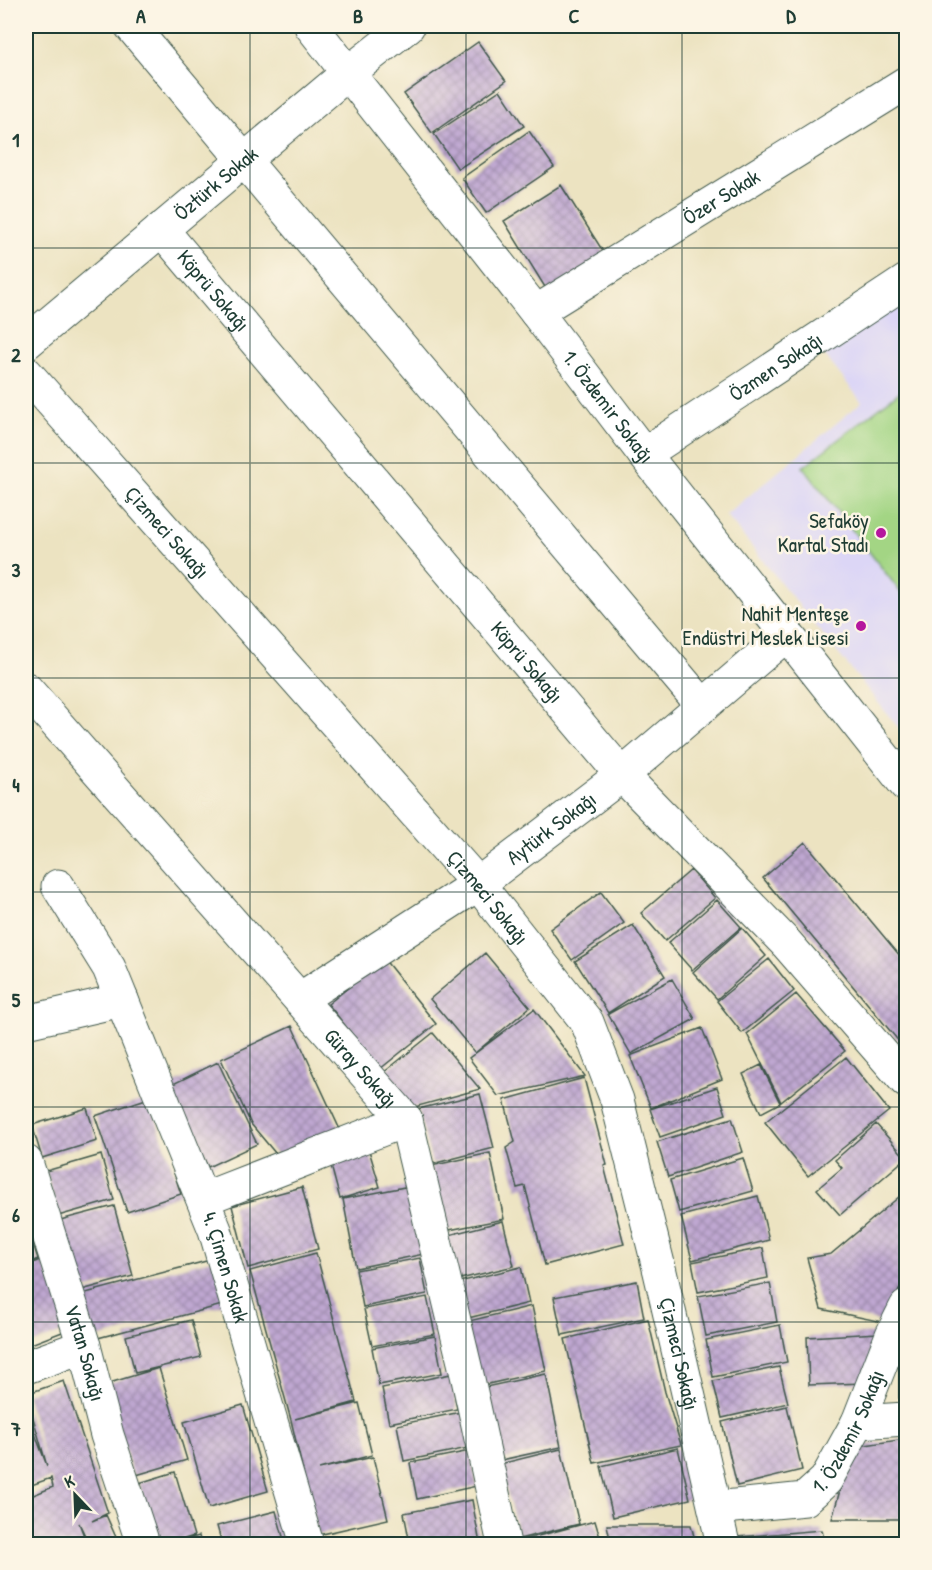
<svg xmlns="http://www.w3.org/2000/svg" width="932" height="1570" font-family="'Patrick Hand',sans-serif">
<defs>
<pattern id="building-cross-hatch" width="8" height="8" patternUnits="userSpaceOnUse" patternTransform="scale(1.5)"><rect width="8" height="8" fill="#bfa7d1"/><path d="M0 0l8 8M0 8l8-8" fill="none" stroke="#9b89aa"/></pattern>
</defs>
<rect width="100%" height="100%" fill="#fcf5e5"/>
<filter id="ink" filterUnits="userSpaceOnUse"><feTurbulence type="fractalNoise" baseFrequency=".0167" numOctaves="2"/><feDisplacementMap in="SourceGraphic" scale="12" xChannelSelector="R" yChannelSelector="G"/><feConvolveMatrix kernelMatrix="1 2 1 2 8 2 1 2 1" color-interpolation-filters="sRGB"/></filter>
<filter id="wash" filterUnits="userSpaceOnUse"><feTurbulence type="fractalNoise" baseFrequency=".008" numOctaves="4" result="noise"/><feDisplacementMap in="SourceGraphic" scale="24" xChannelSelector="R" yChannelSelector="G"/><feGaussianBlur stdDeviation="1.35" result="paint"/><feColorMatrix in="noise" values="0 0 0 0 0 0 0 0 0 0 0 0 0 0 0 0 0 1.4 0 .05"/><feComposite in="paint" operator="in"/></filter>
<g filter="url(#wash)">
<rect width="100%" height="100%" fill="#ece3c1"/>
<!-- built -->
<path fill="#dcd6f6" d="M 906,296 L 906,737 L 726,515 L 862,402 L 822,352 Z"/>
<!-- pitch -->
<path fill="#a3d584" stroke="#61895c" stroke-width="1.5" d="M 906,387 L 906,599 L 803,467 Z"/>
<g id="blocks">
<!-- building -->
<path fill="url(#building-cross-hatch)" d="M 478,42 L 506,81 L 432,133 L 404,94 Z
M 500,90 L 524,126 L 458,169 L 434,134 Z
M 529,131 L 554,167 L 486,213 L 462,178 Z
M 561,185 L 606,256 L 548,292 L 504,221 Z
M 805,842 L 906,963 L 906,1050 L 763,878 Z
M 691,870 L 715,898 L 665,941 L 641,913 Z
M 601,892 L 624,923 L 572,960 L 550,929 Z
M 717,900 L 741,927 L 692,970 L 668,943 Z
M 633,925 L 665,976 L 608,1013 L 575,961 Z
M 742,928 L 766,956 L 717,999 L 693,972 Z
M 485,953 L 530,1007 L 475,1053 L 430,999 Z
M 384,959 L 436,1024 L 380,1069 L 328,1004 Z
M 769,959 L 794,991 L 742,1033 L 717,1001 Z
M 672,979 L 695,1019 L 631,1054 L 608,1014 Z
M 796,994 L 845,1051 L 781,1102 L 747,1034 Z
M 534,1009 L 585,1076 L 498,1096 L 469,1058 Z
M 292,1026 L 341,1132 L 281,1160 L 251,1124 L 221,1059 Z
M 702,1028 L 722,1079 L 651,1108 L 630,1056 Z
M 433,1033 L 480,1089 L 411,1108 L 383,1073 Z
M 846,1057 L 889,1111 L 808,1176 L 765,1122 Z
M 218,1062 L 257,1144 L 208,1167 L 169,1086 Z
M 761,1065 L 780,1103 L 761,1113 L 743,1074 Z
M 584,1078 L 607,1165 L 604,1166 L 624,1244 L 545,1265 L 525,1186 L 517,1188 L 506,1148 L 515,1142 L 504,1100 Z
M 717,1087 L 726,1114 L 660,1137 L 650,1109 Z
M 480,1094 L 494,1148 L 432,1164 L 418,1109 Z
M 149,1098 L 181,1194 L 127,1212 L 95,1116 Z
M 87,1108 L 97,1141 L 42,1158 L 32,1125 Z
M 732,1118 L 743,1152 L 668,1177 L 657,1142 Z
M 876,1124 L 906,1158 L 840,1215 L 817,1189 L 842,1168 L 835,1160 Z
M 368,1147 L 380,1187 L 340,1199 L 329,1158 Z
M 490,1153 L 504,1219 L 444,1231 L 431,1166 Z
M 101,1155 L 114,1200 L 58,1216 L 46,1171 Z
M 743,1158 L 753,1191 L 679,1212 L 670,1180 Z
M 415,1185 L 429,1253 L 356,1268 L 343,1199 Z
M 302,1187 L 318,1249 L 248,1268 L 232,1206 Z
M 906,1191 L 906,1277 L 882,1322 L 821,1309 L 807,1258 L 831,1254 Z
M 758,1196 L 769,1240 L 692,1260 L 681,1216 Z
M 114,1206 L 133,1276 L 78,1291 L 60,1220 Z
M 503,1221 L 514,1266 L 456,1280 L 445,1236 Z
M 31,1238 L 38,1259 L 26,1264 L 26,1240 Z
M 763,1248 L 768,1278 L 698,1292 L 692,1262 Z
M 316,1253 L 356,1402 L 295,1419 L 359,1403 L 372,1455 L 319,1469 L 373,1457 L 388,1519 L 318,1535 L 291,1420 L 250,1271 Z
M 420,1258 L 427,1294 L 363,1307 L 356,1270 Z
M 42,1259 L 70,1329 L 26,1346 L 26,1266 Z
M 214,1259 L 226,1304 L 94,1339 L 82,1294 Z
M 521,1267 L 529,1303 L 464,1319 L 455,1283 Z
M 637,1281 L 644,1318 L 562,1335 L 554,1297 Z
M 770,1283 L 777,1322 L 706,1336 L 698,1296 Z
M 427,1297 L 435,1334 L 372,1346 L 364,1309 Z
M 532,1306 L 546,1371 L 479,1386 L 465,1322 Z
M 648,1319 L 665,1392 L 681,1445 L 594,1463 L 565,1339 Z
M 191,1320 L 201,1357 L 135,1373 L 126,1336 Z
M 780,1325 L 787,1362 L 713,1377 L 706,1340 Z
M 878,1333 L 864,1383 L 809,1385 L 807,1337 Z
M 435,1336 L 442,1373 L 379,1385 L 372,1348 Z
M 899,1339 L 906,1339 L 906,1398 L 899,1398 Z
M 779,1367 L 788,1403 L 722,1418 L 713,1381 Z
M 159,1368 L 187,1460 L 133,1476 L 106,1384 Z
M 451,1374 L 457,1409 L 389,1423 L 382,1388 Z
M 546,1374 L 561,1447 L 497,1461 L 481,1388 Z
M 64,1381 L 108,1513 L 92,1521 L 106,1515 L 119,1544 L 89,1544 L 79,1523 L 87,1544 L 26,1544 L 26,1498 L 53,1487 L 51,1478 L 26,1487 L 26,1410 L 47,1466 L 26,1394 Z
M 243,1405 L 268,1491 L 209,1508 L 184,1422 Z
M 787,1406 L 802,1470 L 737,1486 L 722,1422 Z
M 466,1411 L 473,1447 L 404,1461 L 397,1425 Z
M 905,1439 L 906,1519 L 832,1519 L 852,1447 Z
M 678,1448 L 690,1499 L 613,1517 L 601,1466 Z
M 561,1449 L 579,1524 L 519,1539 L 500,1464 Z
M 470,1451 L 477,1486 L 417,1499 L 410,1463 Z
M 175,1472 L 194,1536 L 168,1544 L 157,1544 L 139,1483 Z
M 472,1500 L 480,1544 L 410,1544 L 404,1513 Z
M 276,1511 L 285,1544 L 222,1544 L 217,1526 Z
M 595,1521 L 602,1544 L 520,1544 L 519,1541 Z
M 607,1525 L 691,1525 L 696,1544 L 611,1544 Z
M 822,1530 L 825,1544 L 740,1544 L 738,1537 Z
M 199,1536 L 201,1544 L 174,1544 Z
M 393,1538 L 394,1544 L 370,1544 Z"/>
</g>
</g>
<g filter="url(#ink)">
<use href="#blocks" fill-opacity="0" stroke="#3e5649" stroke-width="1.5"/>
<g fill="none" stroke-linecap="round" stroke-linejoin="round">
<!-- minor casing -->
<g stroke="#3e5649" stroke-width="35">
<g id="minor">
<path d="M 131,26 L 703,706"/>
<path id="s1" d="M 311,26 L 536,312 L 644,454 L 906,785"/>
<path id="s2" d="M 161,229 L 622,775 L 787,944 L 906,1081"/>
<path id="s3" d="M 536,312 L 906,83"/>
<path id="s4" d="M 26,343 L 348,73 L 408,26"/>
<path id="s5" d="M 26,373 L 478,884 L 587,1022 L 617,1100 L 660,1272 L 723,1544"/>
<path id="s6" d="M 644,454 L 906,281"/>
<path id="s7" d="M 26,689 L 406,1120 L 468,1379 L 504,1544"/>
<path id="s8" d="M 58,886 L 109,968 L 215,1230 L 307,1544"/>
<path id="s9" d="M 300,999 L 478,884 L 622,775 L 787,634"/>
<path d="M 26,1022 L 122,1000"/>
<path id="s10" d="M 26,1162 L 84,1346 L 107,1435 L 143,1544"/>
<path d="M 203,1199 L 406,1120"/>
<path d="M 26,1367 L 84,1346"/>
<path d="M 858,1422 L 906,1419"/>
<path id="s11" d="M 715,1508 L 805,1499 L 826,1480 L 858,1422 L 892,1335 L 906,1307"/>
</g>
</g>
<!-- minor -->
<use href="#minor" stroke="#fff" stroke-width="33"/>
</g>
</g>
<!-- grid -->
<path fill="none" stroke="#1f3d34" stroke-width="1.5" stroke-opacity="0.55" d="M 250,26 L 250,1544M 466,26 L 466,1544M 682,26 L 682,1544M 26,248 L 906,248M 26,463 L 906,463M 26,678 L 906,678M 26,892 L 906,892M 26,1107 L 906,1107M 26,1322 L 906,1322"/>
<!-- markers -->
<g fill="#b5179e" stroke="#fcf5e5" stroke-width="2">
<circle cx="881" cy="533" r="6"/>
<circle cx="861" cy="626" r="6"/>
</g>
<g text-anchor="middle" stroke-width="5" stroke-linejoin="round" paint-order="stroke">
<!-- street labels -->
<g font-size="21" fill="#1f3d34" stroke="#fcf5e5">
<text dy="7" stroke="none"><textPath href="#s4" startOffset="248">Öztürk Sokak</textPath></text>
<text dy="7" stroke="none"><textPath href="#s3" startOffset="218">Özer Sokak</textPath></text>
<text dy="7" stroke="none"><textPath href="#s2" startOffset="81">Köprü Sokağı</textPath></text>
<text dy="7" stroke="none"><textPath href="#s6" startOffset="158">Özmen Sokağı</textPath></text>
<text dy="7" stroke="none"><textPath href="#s1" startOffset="483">1. Özdemir Sokağı</textPath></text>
<text dy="7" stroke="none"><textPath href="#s5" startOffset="213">Çizmeci Sokağı</textPath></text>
<text dy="7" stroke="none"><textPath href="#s2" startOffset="567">Köprü Sokağı</textPath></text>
<text dy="7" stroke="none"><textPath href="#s9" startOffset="304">Aytürk Sokağı</textPath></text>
<text dy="7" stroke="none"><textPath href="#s5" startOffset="699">Çizmeci Sokağı</textPath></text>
<text dy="7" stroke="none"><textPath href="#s7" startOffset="506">Güray Sokağı</textPath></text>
<text dy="7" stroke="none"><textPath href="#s8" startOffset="418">4. Çimen Sokak</textPath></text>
<text dy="7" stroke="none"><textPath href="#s10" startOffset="200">Vatan Sokağı</textPath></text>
<text dy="7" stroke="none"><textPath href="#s5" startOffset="1203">Çizmeci Sokağı</textPath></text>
<text dy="7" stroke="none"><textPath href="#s11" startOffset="172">1. Özdemir Sokağı</textPath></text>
</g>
<!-- poi labels -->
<g font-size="21" fill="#1f3d34" stroke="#fcf5e5" text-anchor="end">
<text x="869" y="528">Sefaköy<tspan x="869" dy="24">Kartal Stadı</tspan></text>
<text x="849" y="621">Nahit Menteşe<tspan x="849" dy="24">Endüstri Meslek Lisesi</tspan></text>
</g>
</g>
<!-- margin -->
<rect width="932" height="1570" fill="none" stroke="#fcf5e5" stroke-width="66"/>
<!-- north arrow -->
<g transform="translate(75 1495) rotate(337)" stroke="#fcf5e5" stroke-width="4.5" paint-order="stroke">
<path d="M0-4.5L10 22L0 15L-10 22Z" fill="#1f3d34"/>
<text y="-9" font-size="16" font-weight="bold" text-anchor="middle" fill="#1f3d34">K</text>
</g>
<rect x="33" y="33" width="866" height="1504" fill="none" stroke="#1f3d34" stroke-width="2"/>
<g font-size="20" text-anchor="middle" font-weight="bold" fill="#1f3d34">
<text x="141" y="23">A</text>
<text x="358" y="23">B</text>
<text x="574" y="23">C</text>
<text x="791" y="23">D</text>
<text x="16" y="147">1</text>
<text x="16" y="362">2</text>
<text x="16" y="577">3</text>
<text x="16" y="792">4</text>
<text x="16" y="1007">5</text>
<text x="16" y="1222">6</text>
<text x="16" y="1436">7</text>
</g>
</svg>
